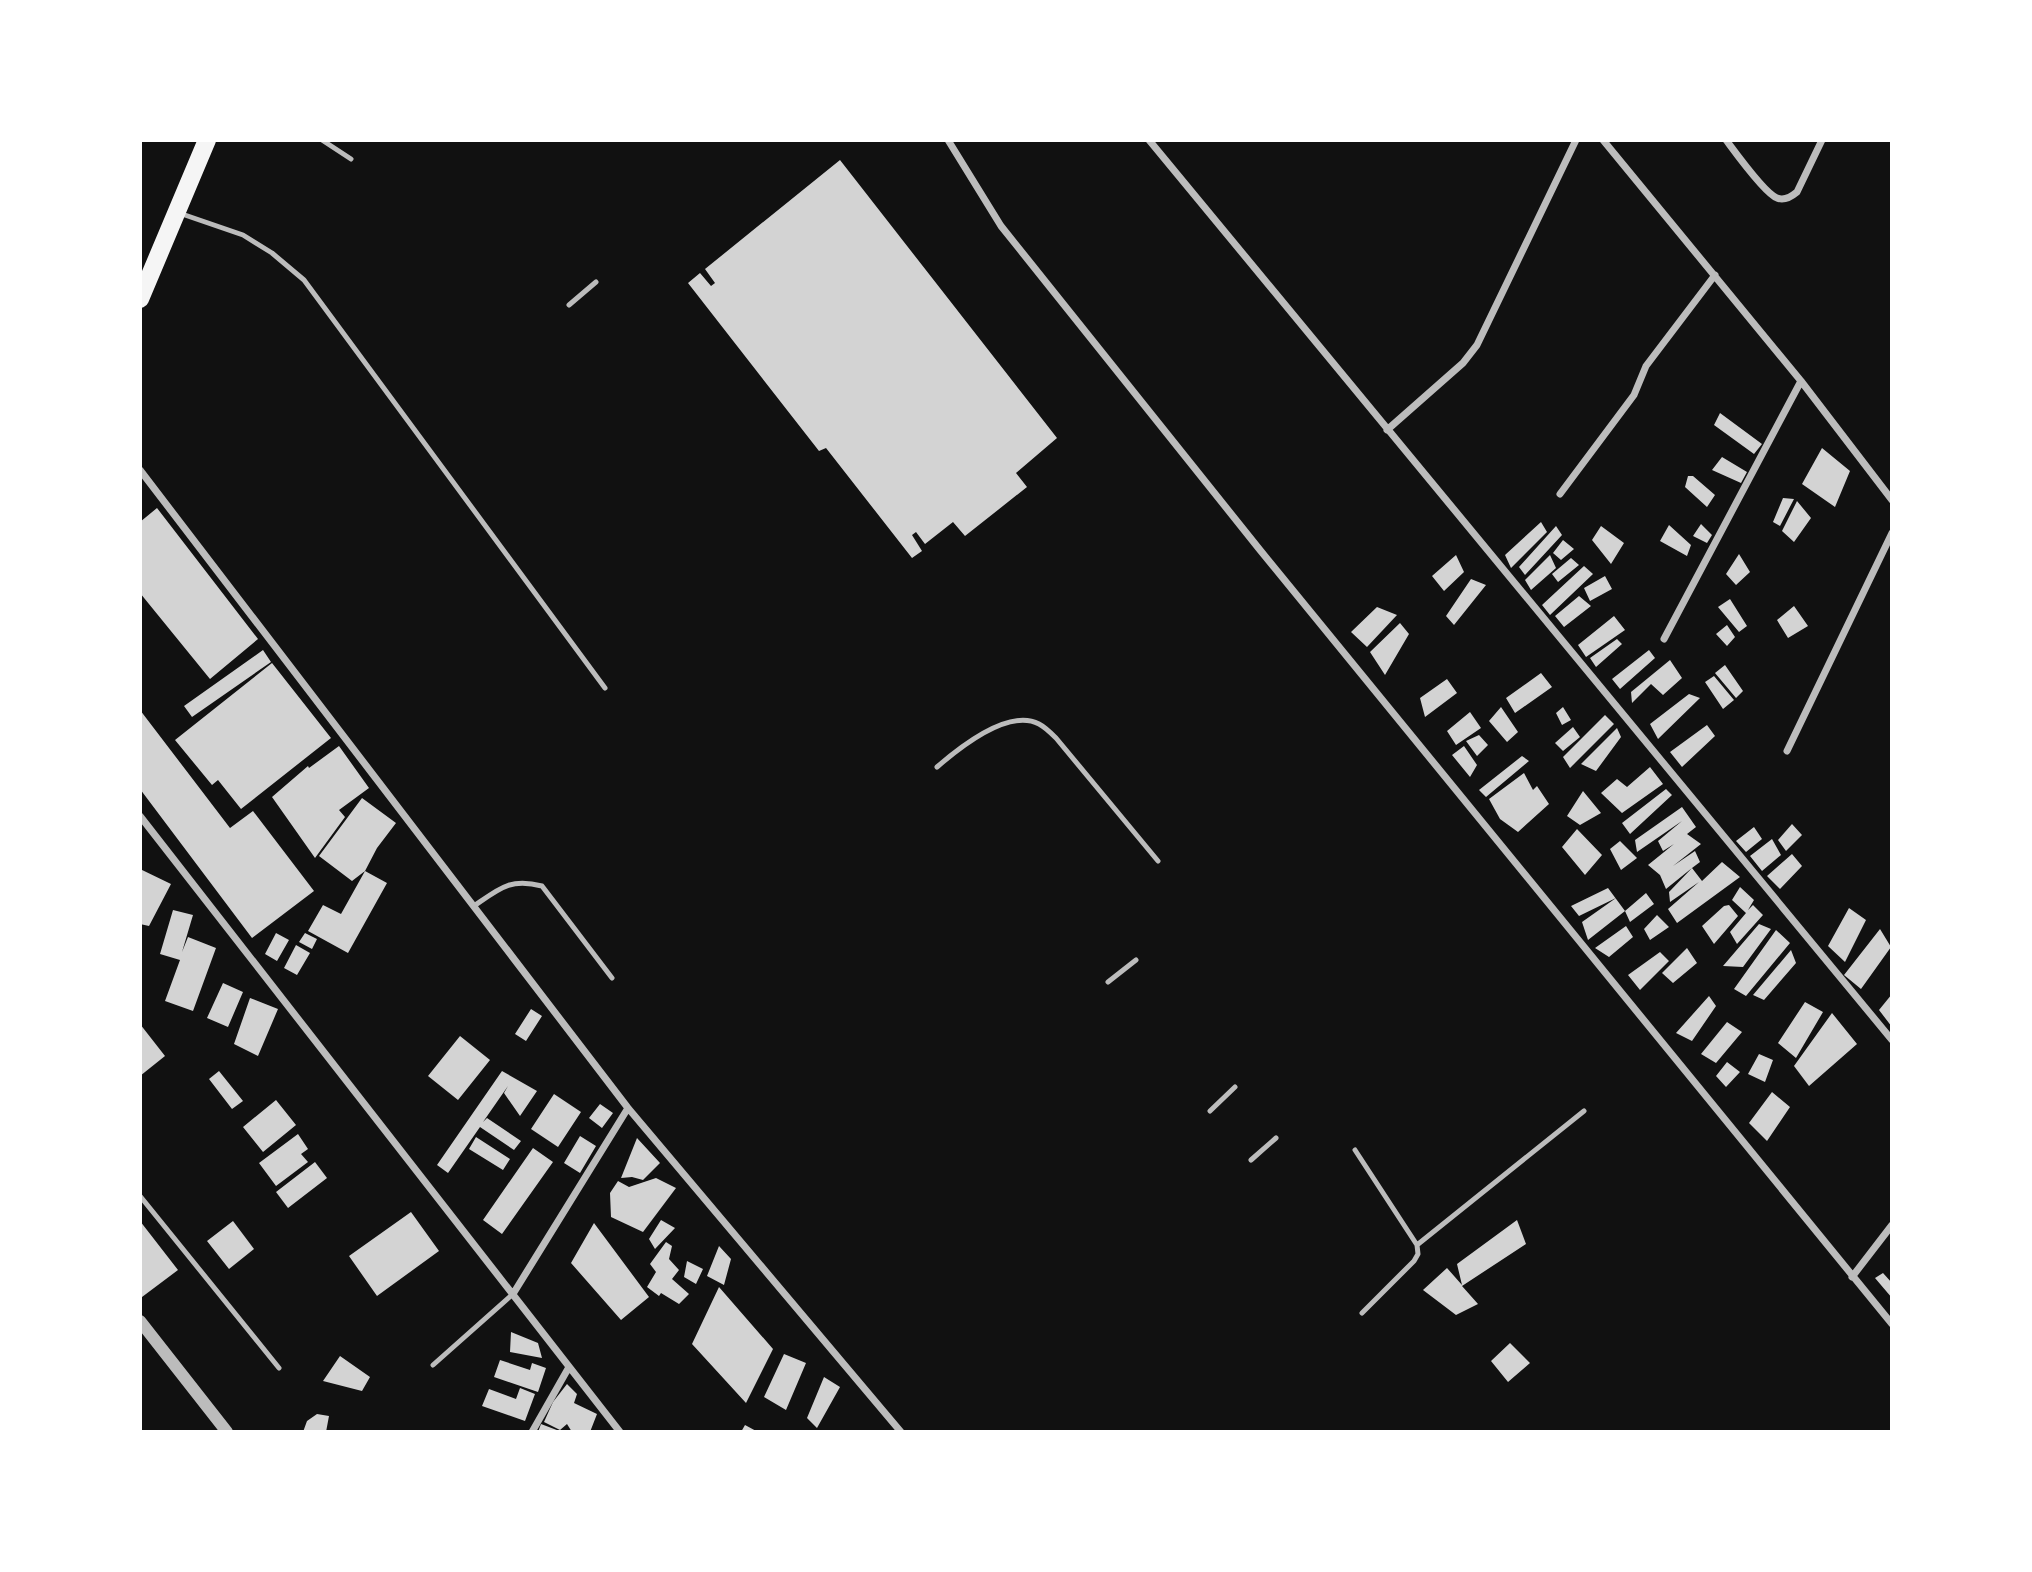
<svg xmlns="http://www.w3.org/2000/svg" width="2032" height="1572" font-family="'Nunito Sans',sans-serif">
<rect width="100%" height="100%" fill="#111"/>
<!-- building -->
<path fill="#d3d3d3" d="M 840,160 L 1057,438 L 1016,473 L 1027,487 L 965,536 L 953,522 L 925,544 L 916,532 L 912,535 L 922,551 L 912,558 L 826,448 L 819,451 L 688,283 L 700,273 L 711,286 L 715,283 L 705,269 Z
M 1720,413 L 1762,444 L 1754,454 L 1714,425 Z
M 1822,448 L 1850,471 L 1835,507 L 1802,484 Z
M 1722,457 L 1747,472 L 1741,483 L 1712,470 Z
M 1688,476 L 1693,476 L 1715,495 L 1707,507 L 1685,487 Z
M 1783,498 L 1794,499 L 1780,526 L 1773,522 Z
M 1797,501 L 1811,518 L 1794,542 L 1782,531 Z
M 157,508 L 258,639 L 210,679 L 140,593 L 140,522 Z
M 1541,522 L 1547,532 L 1511,568 L 1505,555 Z
M 1701,524 L 1712,535 L 1707,543 L 1693,536 Z
M 1669,525 L 1691,545 L 1687,556 L 1660,541 Z
M 1556,526 L 1562,535 L 1525,575 L 1519,567 Z
M 1601,526 L 1624,543 L 1611,564 L 1592,540 Z
M 1563,540 L 1574,549 L 1561,560 L 1553,553 Z
M 1739,554 L 1750,572 L 1736,585 L 1726,574 Z
M 1456,555 L 1464,572 L 1444,591 L 1432,576 Z
M 1550,555 L 1556,568 L 1531,590 L 1525,580 Z
M 1571,558 L 1579,565 L 1558,582 L 1552,574 Z
M 1584,566 L 1593,574 L 1550,615 L 1542,605 Z
M 1605,576 L 1612,589 L 1590,601 L 1584,588 Z
M 1471,579 L 1486,585 L 1454,625 L 1446,616 Z
M 1579,596 L 1591,606 L 1564,627 L 1555,616 Z
M 1730,599 L 1747,626 L 1739,632 L 1718,607 Z
M 1794,606 L 1808,626 L 1788,638 L 1777,620 Z
M 1377,607 L 1397,615 L 1367,647 L 1351,632 Z
M 1614,616 L 1625,630 L 1586,657 L 1578,645 Z
M 1400,623 L 1409,634 L 1385,675 L 1370,652 Z
M 1727,625 L 1735,637 L 1727,646 L 1716,634 Z
M 1617,639 L 1622,644 L 1596,667 L 1590,658 Z
M 263,650 L 271,662 L 192,717 L 184,706 Z
M 1649,650 L 1655,658 L 1620,689 L 1612,679 Z
M 1670,660 L 1682,678 L 1663,695 L 1651,684 L 1632,703 L 1631,692 Z
M 272,663 L 331,738 L 241,809 L 218,780 L 212,785 L 175,740 Z
M 1725,665 L 1743,691 L 1736,698 L 1715,673 Z
M 1541,673 L 1552,687 L 1515,713 L 1506,698 Z
M 1714,676 L 1734,700 L 1723,709 L 1705,682 Z
M 1447,679 L 1457,693 L 1425,717 L 1420,698 Z
M 1689,694 L 1700,698 L 1658,739 L 1650,724 Z
M 1501,707 L 1518,732 L 1507,742 L 1489,721 Z
M 1563,707 L 1571,720 L 1562,725 L 1556,713 Z
M 140,710 L 230,828 L 253,811 L 314,891 L 252,938 L 140,789 Z
M 1470,712 L 1481,728 L 1456,745 L 1447,731 Z
M 1605,715 L 1614,724 L 1570,768 L 1563,757 Z
M 1707,725 L 1715,736 L 1682,767 L 1670,752 Z
M 1573,727 L 1580,737 L 1563,751 L 1555,743 Z
M 1617,728 L 1621,737 L 1596,771 L 1581,764 Z
M 1479,735 L 1488,745 L 1477,756 L 1466,741 Z
M 339,746 L 369,788 L 339,810 L 345,817 L 315,858 L 272,797 L 308,766 L 309,768 Z
M 1464,746 L 1477,765 L 1470,777 L 1452,755 Z
M 1522,756 L 1529,761 L 1486,797 L 1479,790 Z
M 1650,767 L 1663,784 L 1622,813 L 1601,793 L 1617,779 L 1627,787 Z
M 1524,773 L 1533,790 L 1537,786 L 1549,804 L 1518,832 L 1500,819 L 1489,799 Z
M 1666,789 L 1672,795 L 1630,834 L 1622,823 Z
M 1583,791 L 1601,813 L 1580,825 L 1567,816 Z
M 362,798 L 396,823 L 377,848 L 365,871 L 352,881 L 319,856 Z
M 1682,807 L 1696,827 L 1687,834 L 1701,844 L 1673,866 L 1695,851 L 1700,862 L 1692,868 L 1702,881 L 1722,862 L 1740,877 L 1677,923 L 1668,909 L 1699,882 L 1670,902 L 1669,892 L 1692,868 L 1666,889 L 1660,875 L 1648,865 L 1674,844 L 1663,851 L 1658,841 L 1682,821 L 1637,852 L 1635,840 Z
M 1792,824 L 1802,835 L 1786,851 L 1778,840 Z
M 1754,827 L 1762,839 L 1746,852 L 1736,841 Z
M 1577,829 L 1602,855 L 1585,875 L 1562,847 Z
M 1772,839 L 1781,855 L 1762,871 L 1750,856 Z
M 1620,841 L 1637,858 L 1621,870 L 1610,849 Z
M 1792,854 L 1802,866 L 1780,889 L 1767,876 Z
M 140,869 L 171,884 L 149,926 L 140,924 Z
M 365,871 L 387,883 L 348,953 L 308,931 L 323,905 L 341,914 Z
M 1740,887 L 1754,900 L 1748,910 L 1753,905 L 1763,915 L 1737,944 L 1730,932 L 1746,913 L 1732,900 Z
M 1608,888 L 1625,911 L 1646,893 L 1654,904 L 1630,922 L 1625,911 L 1588,940 L 1582,922 L 1616,898 L 1579,916 L 1571,906 Z
M 1729,905 L 1738,916 L 1714,944 L 1702,926 L 1724,906 Z
M 1849,908 L 1866,920 L 1845,962 L 1828,946 Z
M 173,910 L 193,915 L 182,952 L 188,937 L 216,948 L 193,1011 L 165,1001 L 180,960 L 160,954 Z
M 1657,915 L 1669,927 L 1650,940 L 1644,929 Z
M 1759,924 L 1771,929 L 1743,967 L 1723,966 Z
M 1626,926 L 1633,937 L 1609,957 L 1595,948 Z
M 1880,929 L 1891,947 L 1861,989 L 1844,975 Z
M 1776,930 L 1790,943 L 1746,996 L 1734,989 Z
M 276,933 L 289,940 L 277,961 L 265,954 Z
M 305,933 L 317,939 L 312,949 L 299,942 Z
M 296,945 L 310,953 L 297,975 L 284,968 Z
M 1687,948 L 1697,963 L 1673,983 L 1662,973 Z
M 1791,950 L 1796,963 L 1764,1000 L 1753,995 Z
M 1660,952 L 1669,961 L 1640,990 L 1628,975 Z
M 223,983 L 243,992 L 228,1027 L 207,1018 Z
M 1892,994 L 1892,1027 L 1879,1010 Z
M 1709,996 L 1716,1006 L 1692,1041 L 1676,1033 Z
M 250,998 L 278,1009 L 258,1056 L 234,1044 Z
M 1805,1002 L 1823,1012 L 1796,1058 L 1778,1043 Z
M 531,1009 L 542,1016 L 526,1041 L 515,1034 Z
M 1832,1013 L 1857,1044 L 1809,1086 L 1794,1066 Z
M 1727,1022 L 1742,1032 L 1716,1063 L 1701,1054 Z
M 140,1024 L 165,1056 L 140,1076 Z
M 460,1036 L 490,1060 L 458,1100 L 428,1076 Z
M 1759,1054 L 1773,1060 L 1765,1082 L 1748,1074 Z
M 1727,1062 L 1740,1072 L 1726,1087 L 1716,1076 Z
M 219,1071 L 243,1101 L 232,1109 L 209,1079 Z
M 502,1071 L 537,1091 L 520,1116 L 504,1093 L 508,1086 L 483,1122 L 487,1118 L 521,1141 L 514,1150 L 480,1127 L 448,1173 L 437,1165 Z
M 1772,1092 L 1790,1107 L 1767,1141 L 1749,1123 Z
M 554,1094 L 581,1112 L 558,1147 L 531,1129 Z
M 276,1100 L 296,1125 L 263,1152 L 243,1127 Z
M 600,1104 L 613,1113 L 602,1128 L 589,1118 Z
M 298,1134 L 308,1149 L 301,1154 L 308,1162 L 276,1186 L 259,1163 Z
M 580,1136 L 596,1146 L 580,1173 L 564,1163 Z
M 476,1137 L 510,1159 L 503,1170 L 469,1149 Z
M 637,1138 L 660,1163 L 643,1180 L 632,1177 L 621,1178 Z
M 533,1148 L 553,1162 L 502,1234 L 483,1220 Z
M 315,1162 L 327,1178 L 288,1208 L 276,1192 Z
M 656,1178 L 676,1188 L 643,1232 L 611,1217 L 610,1193 L 618,1181 L 629,1187 Z
M 411,1212 L 439,1251 L 377,1296 L 349,1256 Z
M 661,1220 L 675,1228 L 655,1249 L 649,1239 Z
M 1517,1220 L 1526,1244 L 1462,1286 L 1478,1304 L 1456,1315 L 1423,1290 L 1447,1268 L 1462,1285 L 1457,1264 Z
M 140,1221 L 178,1270 L 142,1297 L 140,1294 Z
M 233,1221 L 254,1249 L 229,1269 L 207,1241 Z
M 594,1223 L 649,1297 L 621,1320 L 571,1263 Z
M 666,1242 L 672,1246 L 669,1259 L 679,1270 L 672,1279 L 689,1294 L 679,1304 L 661,1293 L 659,1296 L 647,1287 L 656,1272 L 650,1264 Z
M 719,1246 L 731,1259 L 724,1285 L 707,1276 Z
M 687,1261 L 703,1269 L 696,1284 L 684,1277 Z
M 1883,1273 L 1892,1283 L 1892,1298 L 1875,1278 Z
M 719,1287 L 773,1349 L 746,1403 L 692,1344 Z
M 511,1332 L 538,1343 L 542,1358 L 510,1352 Z
M 1510,1343 L 1530,1363 L 1508,1382 L 1491,1361 Z
M 784,1354 L 806,1363 L 786,1410 L 764,1397 Z
M 340,1356 L 370,1377 L 362,1391 L 323,1381 Z
M 500,1360 L 530,1370 L 532,1363 L 546,1368 L 538,1392 L 494,1377 Z
M 824,1377 L 840,1387 L 817,1428 L 807,1418 Z
M 567,1384 L 577,1394 L 574,1403 L 597,1414 L 590,1432 L 572,1432 L 567,1424 L 560,1430 L 544,1422 L 553,1402 Z
M 520,1388 L 535,1394 L 525,1421 L 482,1406 L 489,1389 L 516,1399 Z
M 317,1414 L 329,1416 L 326,1432 L 303,1432 L 307,1421 Z
M 541,1424 L 562,1432 L 538,1432 Z
M 745,1425 L 758,1432 L 741,1432 Z"/>
<g fill="none" stroke-linecap="round" stroke-linejoin="round">
<!-- service -->
<path stroke="#bcbcbc" stroke-width="5" d="M 322,140 L 351,159
M 179,213 L 243,235 L 272,253 L 304,280 L 605,688
M 569,305 L 596,282
M 937,767 C 959,748 1008,708 1039,724 C 1045,727 1051,733 1056,738 L 1158,861
M 474,906 C 500,888 510,878 542,886 L 612,978
M 1108,982 L 1136,960
M 1210,1111 L 1235,1087
M 1355,1150 L 1417,1245 L 1418,1254 L 1414,1261 L 1362,1313
M 1251,1160 L 1276,1138
M 140,1196 L 279,1368
M 1417,1245 L 1584,1111
M 433,1365 L 513,1294"/>
<!-- minor -->
<path stroke="#bcbcbc" stroke-width="7" d="M 948,140 L 1001,226 L 1260,550 L 1892,1324
M 1149,140 L 1892,1040
M 1603,140 L 1801,381 L 1892,500
M 1726,140 C 1735,152 1765,194 1777,198 C 1784,201 1791,197 1797,192 L 1822,140
M 1387,430 L 1463,363 L 1477,345 L 1576,140
M 140,470 L 628,1108 L 901,1432
M 1560,494 L 1634,395 L 1646,366 L 1715,275
M 1664,639 L 1801,381
M 1787,751 L 1892,533
M 140,816 L 620,1432
M 1852,1277 L 1892,1225
M 513,1294 L 628,1108
M 532,1432 L 569,1367"/>
<!-- tertiary -->
<path stroke="#bcbcbc" stroke-width="12" d="M 140,1321 L 227,1432"/>
<!-- trunk -->
<path stroke="#f5f5f5" stroke-width="18" d="M 140,299 L 207,140"/>
</g>
<!-- border -->
<rect width="2032" height="1572" fill="none" stroke="#ffffff" stroke-width="284"/>
</svg>
